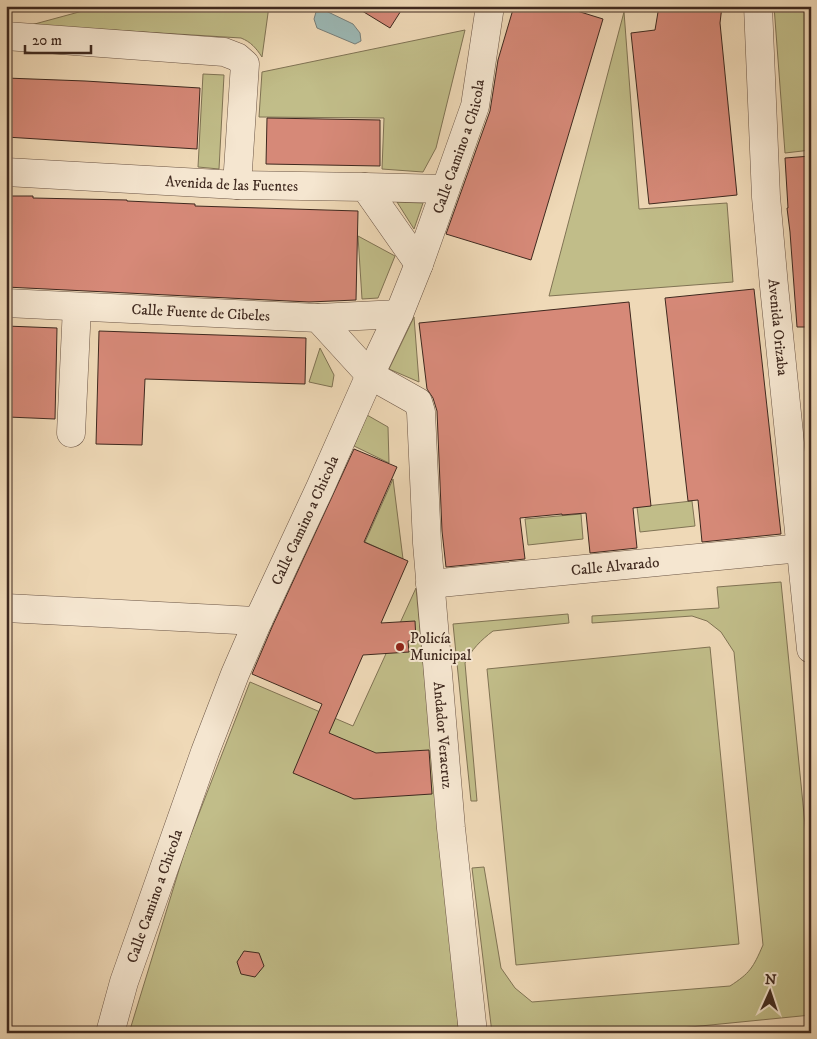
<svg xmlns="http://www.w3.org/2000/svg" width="817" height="1039" font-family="'IM FELL DW Pica',serif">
<rect width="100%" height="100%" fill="#efd9b7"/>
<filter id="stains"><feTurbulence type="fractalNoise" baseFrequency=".004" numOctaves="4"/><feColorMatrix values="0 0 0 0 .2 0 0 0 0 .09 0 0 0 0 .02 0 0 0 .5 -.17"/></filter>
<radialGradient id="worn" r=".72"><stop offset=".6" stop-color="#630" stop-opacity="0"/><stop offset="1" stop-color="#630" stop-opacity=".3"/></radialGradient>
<!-- green -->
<path fill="#c1bd89" stroke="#807354" d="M 101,6 L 269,6 L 262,57 C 256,48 251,42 241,38 L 31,25 Z
M 774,6 L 811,6 L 811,150 L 785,153 Z
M 624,12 L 639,209 L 727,203 L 733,282 L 549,296 Z
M 465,30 L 436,148 L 423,172 L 382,169 L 384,118 L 259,117 L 262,72 Z
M 203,74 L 224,75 L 219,169 L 198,167 Z
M 397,202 L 423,203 L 414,229 Z
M 358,236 L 395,256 L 378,298 L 362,299 Z
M 414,317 L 419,382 L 389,369 Z
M 320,348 L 334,375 L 332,387 L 309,382 Z
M 367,415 L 388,427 L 389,463 L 354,446 Z
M 393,479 L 403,559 L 365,542 Z
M 692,501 L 695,526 L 640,532 L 637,507 Z
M 581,514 L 583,539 L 528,545 L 525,519 Z
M 781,582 L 811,885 L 811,1015 L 630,1033 L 492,1033 L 472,868 L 484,867 L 501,968 L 515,988 L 532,1002 L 730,986 C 750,973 753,968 763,945 L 734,652 L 721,632 L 707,621 L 692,616 L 592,623 L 592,616 L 719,608 L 717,587 Z
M 416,588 L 459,1033 L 129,1033 L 186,847 L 250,682 L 353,726 Z
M 568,614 L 569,623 L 493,631 C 481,640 471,650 465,663 L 477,801 L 471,801 L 453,624 Z
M 710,647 L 739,944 L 516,965 L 487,669 Z"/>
<!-- water -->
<path fill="#9cb9b6" stroke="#777f7a" d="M 326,11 L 353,24 L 360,33 L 361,41 L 355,44 L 317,28 L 314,19 L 316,12 Z"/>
<!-- building -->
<path fill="#d68978" stroke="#3f291f" d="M 354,6 L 404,6 L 390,28 Z
M 514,6 L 561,6 L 603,19 L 531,260 L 446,234 L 490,111 L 498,60 Z
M 659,6 L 722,6 L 720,23 L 737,195 L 649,204 L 631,33 L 655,30 Z
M 6,78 L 85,81 L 200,88 L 197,149 L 6,137 Z
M 267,118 L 380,120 L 380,166 L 266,164 Z
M 811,156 L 811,327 L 797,327 L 790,232 L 787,208 L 788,208 L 785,158 Z
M 6,196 L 33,196 L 33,198 L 127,200 L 127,201 L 195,204 L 195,206 L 358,211 L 356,300 L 309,302 L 6,287 Z
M 754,289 L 781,534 L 702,542 L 698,500 L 688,501 L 665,298 Z
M 629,302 L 651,506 L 633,508 L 637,548 L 590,553 L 586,513 L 562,515 L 562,514 L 520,518 L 525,559 L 446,567 L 442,531 L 437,411 L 433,398 L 427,389 L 419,323 Z
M 6,326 L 57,328 L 55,419 L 8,417 L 9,415 L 6,415 Z
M 99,331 L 306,338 L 305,384 L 145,379 L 142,445 L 96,444 Z
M 354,449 L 397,467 L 364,542 L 408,561 L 381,623 L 415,621 L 416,640 L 408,641 L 409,652 L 363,655 L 329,733 L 376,753 L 429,750 L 432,794 L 354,799 L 293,773 L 322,704 L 252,674 L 272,627 Z
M 244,951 L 259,953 L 264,966 L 255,977 L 241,974 L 237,962 Z"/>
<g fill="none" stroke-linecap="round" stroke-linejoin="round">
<!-- minor casing -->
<g stroke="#6b5545" stroke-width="29">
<g id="minor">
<path id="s1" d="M 758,6 L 766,197 L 774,286 L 811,649"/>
<path d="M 6,36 L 224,52 L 237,57 L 245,64 L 237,185"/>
<path id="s2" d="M 6,172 L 237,185 L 365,187 L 419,264"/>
<path d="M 365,187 L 445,189"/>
<path id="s3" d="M 6,303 L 318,318 L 370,375 L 418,402 L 421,412 L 427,543 L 451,828 L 473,1033"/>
<path d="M 318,318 L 399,314"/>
<path d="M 71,433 L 77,307"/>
<path id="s4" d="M 430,584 L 801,548"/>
<path d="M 6,608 L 258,621"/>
<path id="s5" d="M 110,1033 L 124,982 L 205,752 L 235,674 L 258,621 L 320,488 L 370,375 L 399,314 L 419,264 L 475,106 L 490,6"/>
</g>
</g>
<!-- minor -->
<use href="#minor" stroke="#f5e6d0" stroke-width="28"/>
</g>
<!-- markers -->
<circle fill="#8f2418" stroke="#f5e6d0" stroke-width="2" cx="400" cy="647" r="5"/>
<g text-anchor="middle" stroke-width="4" stroke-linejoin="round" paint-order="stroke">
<!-- street labels -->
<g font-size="15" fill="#3f291f" stroke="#f5e6d0">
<text dy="5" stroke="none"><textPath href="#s5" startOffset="954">Calle Camino a Chicola</textPath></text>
<text dy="5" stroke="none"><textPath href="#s2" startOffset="226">Avenida de las Fuentes</textPath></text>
<text dy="5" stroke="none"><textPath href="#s3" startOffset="195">Calle Fuente de Cibeles</textPath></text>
<text dy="5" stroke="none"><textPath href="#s1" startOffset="322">Avenida Orizaba</textPath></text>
<text dy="5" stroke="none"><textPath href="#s5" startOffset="549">Calle Camino a Chicola</textPath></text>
<text dy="5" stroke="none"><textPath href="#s4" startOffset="186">Calle Alvarado</textPath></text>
<text dy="5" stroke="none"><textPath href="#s3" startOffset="779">Andador Veracruz</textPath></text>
<text dy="5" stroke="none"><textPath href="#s5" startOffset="144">Calle Camino a Chicola</textPath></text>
</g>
<!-- poi labels -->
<g font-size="15" fill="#3f291f" stroke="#f5e6d0" text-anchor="start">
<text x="410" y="643">Policía<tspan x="410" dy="17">Municipal</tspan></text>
</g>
</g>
<!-- margin -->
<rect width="817" height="1039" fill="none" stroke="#efd9b7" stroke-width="25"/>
<rect x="8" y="8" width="802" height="1024" fill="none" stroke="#3f291f" stroke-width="2.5"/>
<rect x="12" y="12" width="792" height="1014" fill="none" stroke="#3f291f"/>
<!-- north arrow -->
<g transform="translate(770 992) rotate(3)" stroke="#f5e6d0" stroke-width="4" paint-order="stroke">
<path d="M0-4L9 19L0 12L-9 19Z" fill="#3f291f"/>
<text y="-8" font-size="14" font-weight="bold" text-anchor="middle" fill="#3f291f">N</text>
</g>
<!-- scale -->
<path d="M25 45v8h66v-8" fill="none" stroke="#3f291f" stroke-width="2.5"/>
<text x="32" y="45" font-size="15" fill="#3f291f" stroke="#f5e6d0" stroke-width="4" paint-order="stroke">20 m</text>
<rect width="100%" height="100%" filter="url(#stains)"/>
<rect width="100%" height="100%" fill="url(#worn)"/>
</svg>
